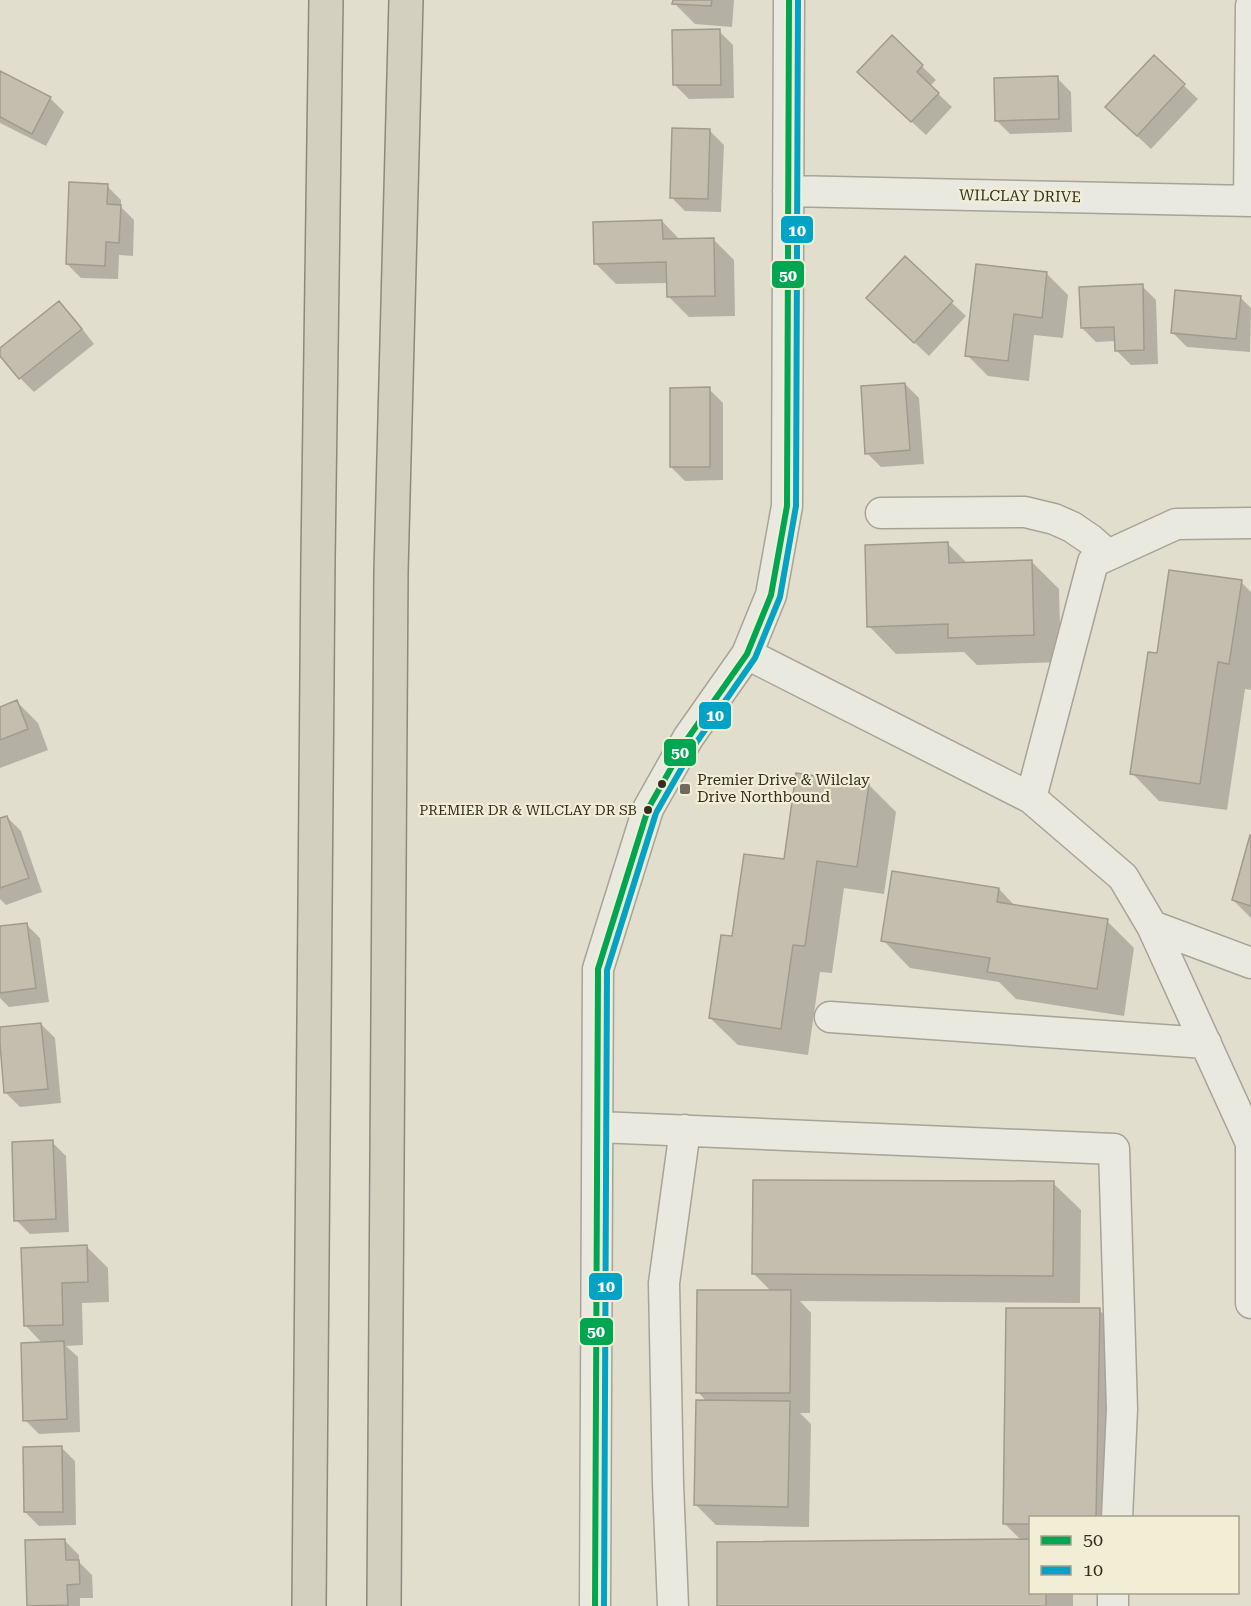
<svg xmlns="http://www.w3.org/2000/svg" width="1251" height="1606" font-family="'Roboto Serif',serif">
<rect width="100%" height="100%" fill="#e1dece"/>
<!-- shadow -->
<path fill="#0003" d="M 674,0 L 734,0 L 732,27 L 695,24 L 674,3 Z
M 719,31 L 733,45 L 734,98 L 689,99 L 675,85 Z
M 892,37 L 936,80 L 930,86 L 952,107 L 926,135 L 873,86 Z
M 1154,57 L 1198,99 L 1151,149 L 1121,121 Z
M 0,73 L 50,98 L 64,112 L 46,146 L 0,123 Z
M 1057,78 L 1071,92 L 1072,132 L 1010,134 L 996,120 Z
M 710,131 L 724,145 L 721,212 L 685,211 L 671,197 Z
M 107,186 L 121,200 L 121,207 L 134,220 L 133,256 L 119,255 L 118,279 L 81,278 L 67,264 Z
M 662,221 L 680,240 L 713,239 L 734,260 L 735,316 L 689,317 L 668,296 L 668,283 L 616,284 L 595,263 Z
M 905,259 L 966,316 L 929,356 L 882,312 Z
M 1047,274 L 1068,295 L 1063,338 L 1034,335 L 1029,381 L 988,376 L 967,355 Z
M 1142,286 L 1156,300 L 1158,364 L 1131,365 L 1117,351 L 1116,341 L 1096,342 L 1082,328 Z
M 1240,297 L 1251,308 L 1250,352 L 1187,347 L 1173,333 Z
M 59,303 L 73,317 L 94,344 L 34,392 L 20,378 L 0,354 L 0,349 Z
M 905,384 L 919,398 L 924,464 L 881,467 L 867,453 Z
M 709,389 L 723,403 L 723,480 L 685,481 L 671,467 Z
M 948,544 L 967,563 L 1031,561 L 1059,589 L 1061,662 L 977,665 L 964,652 L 896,654 L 869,626 Z
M 1241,582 L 1251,592 L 1251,690 L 1245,689 L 1227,810 L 1159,801 L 1132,773 L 1158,655 Z
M 17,702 L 38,723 L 48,750 L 0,768 L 0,708 Z
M 869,785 L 896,812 L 884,894 L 844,888 L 832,973 L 820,972 L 808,1055 L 738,1045 L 710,1018 L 734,938 L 785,861 Z
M 7,817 L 21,831 L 42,892 L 6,905 L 0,899 L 0,820 Z
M 1251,838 L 1251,918 L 1233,900 Z
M 999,889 L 1016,907 L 1107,921 L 1134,948 L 1124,1016 L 1016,999 L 999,982 L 910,968 L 883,940 Z
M 26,924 L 40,938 L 49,1002 L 9,1007 L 0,998 L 0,928 Z
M 41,1024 L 55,1038 L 61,1103 L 20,1107 L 6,1093 Z
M 52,1142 L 66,1156 L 69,1232 L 30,1234 L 16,1220 Z
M 1053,1183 L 1081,1210 L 1080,1303 L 800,1301 L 811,1313 L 810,1413 L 800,1413 L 811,1424 L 809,1527 L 716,1525 L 695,1504 L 707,1402 L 698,1392 L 771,1291 L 754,1274 Z
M 87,1247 L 108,1268 L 109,1302 L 82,1303 L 83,1345 L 66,1346 L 78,1357 L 80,1432 L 39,1434 L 25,1420 L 43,1344 L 25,1325 Z
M 1099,1310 L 1127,1337 L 1123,1518 L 1030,1518 L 1030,1592 L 1073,1592 L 1073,1606 L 719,1606 L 1022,1541 L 1004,1523 Z
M 61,1447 L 75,1461 L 76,1525 L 39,1526 L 25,1512 Z
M 65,1541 L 79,1555 L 79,1562 L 92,1575 L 93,1598 L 80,1598 L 80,1606 L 29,1606 Z"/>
<!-- building -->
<path fill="#c4beaf" stroke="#a19b8e" stroke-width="1.5" d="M 673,0 L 712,0 L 711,6 L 672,4 Z
M 720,29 L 721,85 L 673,85 L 672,30 Z
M 892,35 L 923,65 L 917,72 L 939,93 L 911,122 L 857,72 Z
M 1154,55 L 1185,84 L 1137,136 L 1105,107 Z
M 0,71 L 51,97 L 32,134 L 0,117 Z
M 1058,76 L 1059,119 L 995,121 L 994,78 Z
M 672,128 L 710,129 L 708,199 L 670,198 Z
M 69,182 L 108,184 L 107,204 L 121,205 L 119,243 L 106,242 L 105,266 L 66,264 Z
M 662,220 L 663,239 L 714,238 L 715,296 L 667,297 L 666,262 L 594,264 L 593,222 Z
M 905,256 L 953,301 L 914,343 L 866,298 Z
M 976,264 L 1047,272 L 1042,318 L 1014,314 L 1008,361 L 965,356 Z
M 1143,284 L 1144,350 L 1115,351 L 1114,327 L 1081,328 L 1079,287 Z
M 1175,290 L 1241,296 L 1236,339 L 1171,333 Z
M 59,301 L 82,329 L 19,379 L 0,356 L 0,348 Z
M 905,383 L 910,450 L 865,454 L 861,386 Z
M 710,387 L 710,467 L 670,467 L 670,388 Z
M 948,542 L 949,563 L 1032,560 L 1034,635 L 948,638 L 948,624 L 867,627 L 865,545 Z
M 1169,570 L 1242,580 L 1229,664 L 1218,662 L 1200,784 L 1130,774 L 1148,652 L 1157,653 Z
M 17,700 L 28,729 L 0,740 L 0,707 Z
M 796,773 L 869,784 L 857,867 L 817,861 L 805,946 L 793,945 L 781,1029 L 709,1018 L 721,935 L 732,936 L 744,854 L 784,859 Z
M 7,816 L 29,878 L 0,888 L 0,818 Z
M 1250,835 L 1251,836 L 1251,906 L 1232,900 Z
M 892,871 L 999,888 L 997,902 L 1108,919 L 1097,989 L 987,972 L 990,958 L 881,941 Z
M 27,923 L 36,988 L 0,993 L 0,926 Z
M 41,1023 L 48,1089 L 4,1093 L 0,1044 L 0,1027 Z
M 53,1140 L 56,1219 L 14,1221 L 12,1142 Z
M 753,1180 L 1054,1181 L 1053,1276 L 752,1274 Z
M 87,1245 L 88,1282 L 62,1283 L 63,1325 L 24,1326 L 21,1248 Z
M 697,1290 L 791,1290 L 790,1393 L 696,1393 Z
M 1006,1308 L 1100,1308 L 1096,1518 L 1030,1518 L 1030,1524 L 1003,1524 Z
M 64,1341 L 67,1419 L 23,1421 L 21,1343 Z
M 696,1400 L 790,1401 L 788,1507 L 694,1505 Z
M 62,1446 L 63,1512 L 24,1512 L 23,1447 Z
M 65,1539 L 66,1560 L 79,1560 L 80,1584 L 67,1585 L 68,1605 L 27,1606 L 25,1540 Z
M 1030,1539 L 1030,1592 L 1046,1592 L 1046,1606 L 717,1606 L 717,1542 Z"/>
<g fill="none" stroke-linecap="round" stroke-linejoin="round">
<!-- minor casing -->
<g stroke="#a7a397" stroke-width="33">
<path id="minor" d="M 788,191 L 1251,201
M 1249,201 L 1251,6
M 881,513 L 1025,512 L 1054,519 L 1072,527 L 1091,540 L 1108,555
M 747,654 L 1031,798 L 1123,877 L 1152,926 L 1251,963
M 1031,798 L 1093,562 L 1176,524 L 1251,523
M 1152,926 L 1251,1143 L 1251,1303
M 830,1017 L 1206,1043
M 598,1127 L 1114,1149 L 1122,1409 L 1117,1518
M 595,1606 L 598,969 L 648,809 L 688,738 L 747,654 L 771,595 L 787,506 L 789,0
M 673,1606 L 668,1484 L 664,1283 L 685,1130
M 1113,1606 L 1113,1592"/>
</g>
<!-- highway casing -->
<g stroke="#8c897e" stroke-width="36">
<path id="highway" d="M 309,1606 L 318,558 L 326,0
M 384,1606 L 391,572 L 406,0"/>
</g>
<!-- minor -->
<use href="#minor" stroke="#eae9df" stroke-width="30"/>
<!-- highway -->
<use href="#highway" stroke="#d4d0c0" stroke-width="33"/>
<!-- bus-1 casing -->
<g stroke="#f2eed5" stroke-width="10">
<path id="bus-1" d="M 595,1606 L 598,969 L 648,809 L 688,738 L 747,654 L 771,595 L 787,506 L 789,0"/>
</g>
<!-- bus-2 casing -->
<g stroke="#f2eed5" stroke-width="10">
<path id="bus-2" d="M 604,1606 L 607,970 L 656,813 L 696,743 L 755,658 L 780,597 L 796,506 L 798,0"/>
</g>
<!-- bus-1 -->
<use href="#bus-1" stroke="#00a651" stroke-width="6"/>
<!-- bus-2 -->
<use href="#bus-2" stroke="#03a3c5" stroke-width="6"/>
</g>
<!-- markers -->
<g fill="#352d20" stroke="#f2eed5" stroke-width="2">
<circle cx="662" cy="784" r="5"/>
<circle cx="648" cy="810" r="5"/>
</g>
<rect fill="#716b5d" stroke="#f2eed5" stroke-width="2" x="679" y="783" width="12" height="12" rx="3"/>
<g text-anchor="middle" stroke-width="4.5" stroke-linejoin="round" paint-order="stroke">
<!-- bus labels -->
<g font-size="14" fill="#352d20" stroke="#f2eed5" text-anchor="end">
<text x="637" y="815">PREMIER DR &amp; WILCLAY DR SB</text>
</g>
<!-- street labels -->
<g font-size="15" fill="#352d20" stroke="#f2eed5">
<text transform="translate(1020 196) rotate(1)" y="5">WILCLAY DRIVE</text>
</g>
<!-- poi labels -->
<g font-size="15" fill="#352d20" stroke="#f2eed5" text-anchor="start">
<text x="697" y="785">Premier Drive &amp; Wilclay<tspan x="697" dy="17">Drive Northbound</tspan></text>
</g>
</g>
<g stroke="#f2eed5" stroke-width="2">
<rect x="780" y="215" width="34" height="29" rx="6" fill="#03a3c5"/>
<rect x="771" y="260" width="34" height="29" rx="6" fill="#00a651"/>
<rect x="698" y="701" width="34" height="29" rx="6" fill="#03a3c5"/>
<rect x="663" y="738" width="34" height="29" rx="6" fill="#00a651"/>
<rect x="588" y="1272" width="35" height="29" rx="6" fill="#03a3c5"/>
<rect x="579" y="1317" width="35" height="29" rx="6" fill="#00a651"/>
</g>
<g font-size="16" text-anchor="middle" font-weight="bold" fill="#fff">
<text x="797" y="236">10</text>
<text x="788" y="281">50</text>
<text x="715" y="721">10</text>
<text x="680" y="758">50</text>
<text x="606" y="1292">10</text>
<text x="596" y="1337">50</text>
</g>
<!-- legend -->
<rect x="1029" y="1516" width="210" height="78" fill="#f2eed5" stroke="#a6a18d" stroke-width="1.5"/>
<rect x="1041" y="1536" width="30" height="9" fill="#00a651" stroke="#a6a18d" stroke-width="1.5"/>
<text x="1083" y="1546" font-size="18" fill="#352d20">50</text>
<rect x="1041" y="1566" width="30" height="9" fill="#03a3c5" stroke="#a6a18d" stroke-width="1.5"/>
<text x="1083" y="1576" font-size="18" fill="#352d20">10</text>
</svg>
